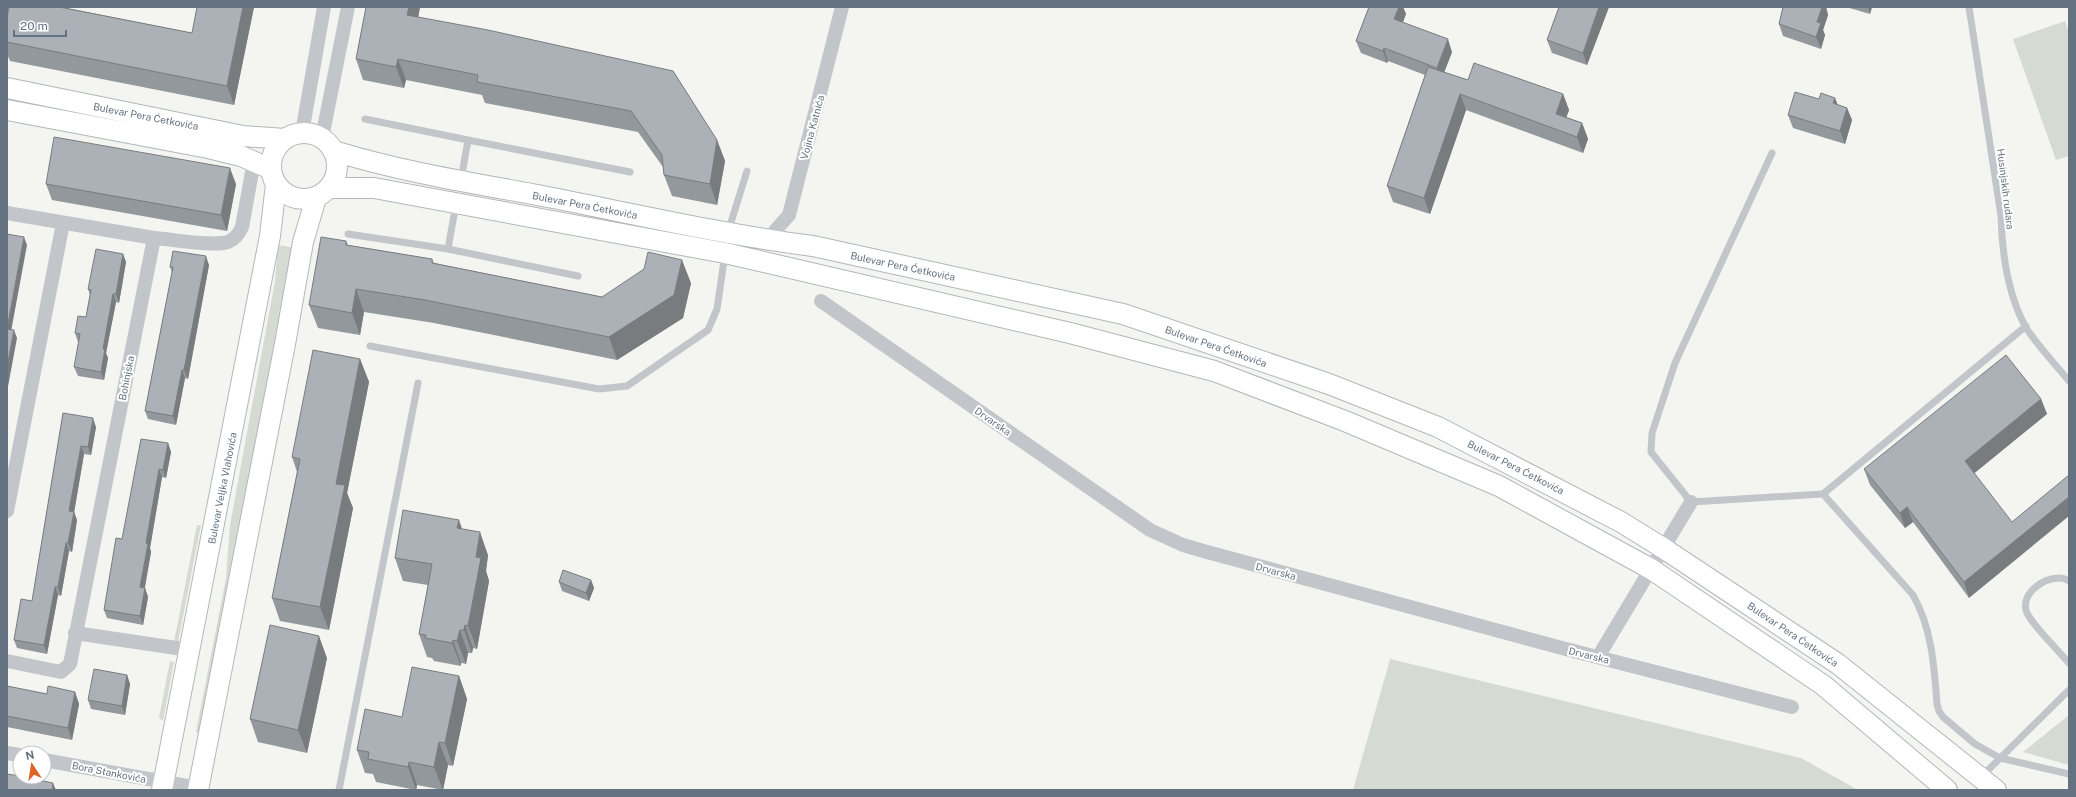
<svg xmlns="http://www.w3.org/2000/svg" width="2076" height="797" font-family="'Public Sans',sans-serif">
<rect width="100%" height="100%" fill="#f4f5f1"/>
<!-- green -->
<path fill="#d5dbd2" d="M 2065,21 L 2069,32 L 2069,156 L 2056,160 L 2013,39 Z
M 278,245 L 295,248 L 199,733 L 196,732 L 226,578 L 230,525 L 275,281 Z
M 197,525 L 201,525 L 178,642 L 174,642 Z
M 1390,659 L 1801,758 L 1858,790 L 1353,790 Z
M 170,661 L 174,662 L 163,721 L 159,718 Z
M 2069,715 L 2069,765 L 2023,752 Z"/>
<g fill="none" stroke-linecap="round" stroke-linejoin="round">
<!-- secondary casing -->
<g stroke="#b2b7bb" stroke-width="22">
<path id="secondary" d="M 7,88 L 243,136 L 285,139
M 7,110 L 208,148 L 241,156 L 271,169
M271 166a33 33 0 1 1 66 0a33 33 0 1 1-66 0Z
M 334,151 C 405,173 480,184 553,198 C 639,215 726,235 813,246 L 1123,314 L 1329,384 L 1438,427 L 1621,522 L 1663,548 L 1838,664 L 1996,790
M 329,188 L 374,188 L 725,253 L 1070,333 L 1214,371 L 1345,421 L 1499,486 L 1651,569 L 1823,685 L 1947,790
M 162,790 L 270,236 L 276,184
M 198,790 L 285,344 L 303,242 L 316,198"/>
</g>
<!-- lane -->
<path stroke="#c2c5c9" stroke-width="7" d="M 1969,7 L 2001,216 C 2002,254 2007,292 2025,326 C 2035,343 2056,365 2069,381
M 365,119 L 468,140
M 1772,153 L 1675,363 L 1652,433 L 1651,452 L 1691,502 L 1823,494 L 1913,595 C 1932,629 1934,665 1937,704 L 1939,711 L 1943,717 L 1975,744 L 2000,758 L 2069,774
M 461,180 L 468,140 L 630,172
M 728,232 L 747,171
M 348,234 L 448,249 L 578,276
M 448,249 L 456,204
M 370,346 L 599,389 L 627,386 L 708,330 L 717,309 L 725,254
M 1823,494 L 2026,326
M 2069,581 C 2062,576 2053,578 2045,581 C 2035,586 2023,596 2026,610 C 2028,621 2060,652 2069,663
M 1981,777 L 2069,690
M 339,790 L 418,383"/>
<!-- street -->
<path stroke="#c2c5c9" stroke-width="14" d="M 302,133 L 324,7
M 322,138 L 348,7
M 7,213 L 154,238 L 70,664 L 61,672 L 7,661
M 154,238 C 171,239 212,247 228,242 C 235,239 239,234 242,227 L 254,161
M 767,240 L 789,215 L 842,7
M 821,301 L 1150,530 L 1183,545 L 1207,552 L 1562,648 L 1792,707
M 7,511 L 63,223
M 75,633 L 190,650
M 1598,657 L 1691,502
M 7,753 L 20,755
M 44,760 L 198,788"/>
<!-- secondary -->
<use href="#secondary" stroke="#fff" stroke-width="20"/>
</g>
<!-- wall -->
<path fill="#93989d" d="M 254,7 L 234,105 L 10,61 L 7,54 L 7,42 L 67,8 L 192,33 Z
M 366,7 L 420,7 L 418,17 L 717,140 L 725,161 L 717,205 L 672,196 L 664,175 L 663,167 L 638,132 L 485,103 L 482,95 L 406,80 L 404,88 L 363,80 L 356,59 Z
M 1369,7 L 1403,7 L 1406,14 L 1403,22 L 1452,52 L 1444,72 L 1468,80 L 1563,94 L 1569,110 L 1566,117 L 1582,123 L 1588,139 L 1583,153 L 1466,110 L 1430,214 L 1393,202 L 1387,186 L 1425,75 L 1388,61 L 1387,63 L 1361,53 L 1356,41 Z
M 1559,7 L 1609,7 L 1587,65 L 1552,53 L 1547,40 Z
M 1783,7 L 1826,7 L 1828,15 L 1823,30 L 1825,35 L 1821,49 L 1783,36 L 1779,24 Z
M 1846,7 L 1872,7 L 1870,14 Z
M 1838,105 L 1847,108 L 1852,120 L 1845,144 L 1793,128 L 1788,115 Z
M 46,184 L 236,184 L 227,231 L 52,200 Z
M 346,241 L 348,245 L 432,259 L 434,263 L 602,297 L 691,283 L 683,318 L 617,360 L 434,323 L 364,312 L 360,335 L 318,328 L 309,305 Z
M 123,254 L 126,262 L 119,303 L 116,302 L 106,353 L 108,358 L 104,380 L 78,376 L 74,367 L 79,342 L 78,342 L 75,333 L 86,317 L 90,295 L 88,289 Z
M 209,265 L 188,379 L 185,378 L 176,425 L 148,419 L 145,411 L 172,272 L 170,267 Z
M 360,359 L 369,382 L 347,493 L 353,508 L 329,630 L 280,621 L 272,598 L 297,472 L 292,457 Z
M 2041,399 L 2047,414 L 1974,473 L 1969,598 L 1913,522 L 1905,528 L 1870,485 L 1864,469 Z
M 63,413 L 96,427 L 91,455 L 84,454 L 74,512 L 77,520 L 72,552 L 69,551 L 61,596 L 58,595 L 47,654 L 17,648 L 14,640 L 32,601 Z
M 168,443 L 171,452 L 166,478 L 162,477 L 150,548 L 151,552 L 145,588 L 148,597 L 143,625 L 107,618 L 104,610 L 122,539 Z
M 462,529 L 488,555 L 486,571 L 489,581 L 477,649 L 473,648 L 472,653 L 468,653 L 466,664 L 461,663 L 461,666 L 434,661 L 432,658 L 427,657 L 419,634 L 428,585 L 403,581 L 395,558 Z
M 591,580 L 594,588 L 589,601 L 562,591 L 559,582 Z
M 327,658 L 307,753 L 258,742 L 250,719 Z
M 127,675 L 130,684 L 125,715 L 91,709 L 88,700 Z
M 459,676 L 467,699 L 453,766 L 448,765 L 443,790 L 417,785 L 416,790 L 376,782 L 373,774 L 365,773 L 357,750 L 402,717 Z
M 7,686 L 47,694 L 75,692 L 79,704 L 72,740 L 7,727 Z"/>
<!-- shaded-wall -->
<path fill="#787c7f" d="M 243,7 L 254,7 L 234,105 L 227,86 Z
M 409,7 L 420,7 L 415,36 L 407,15 Z
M 1399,7 L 1403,7 L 1406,14 L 1399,32 L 1394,19 Z
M 1599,7 L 1609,7 L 1587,65 L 1583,53 Z
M 1822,7 L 1826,7 L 1828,15 L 1823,30 L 1825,35 L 1821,49 L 1816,37 L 1817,22 Z
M 1868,7 L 1872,7 L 1870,14 Z
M 1448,39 L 1452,52 L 1441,81 L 1437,68 Z
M 1384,48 L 1388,61 L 1387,63 L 1383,51 Z
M 398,59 L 406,80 L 404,88 L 396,67 Z
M 1460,94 L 1466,110 L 1430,214 L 1424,198 Z
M 1563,94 L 1569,110 L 1562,130 L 1556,114 Z
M 1835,98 L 1840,110 L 1833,103 Z
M 1847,108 L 1852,120 L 1845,144 L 1840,131 Z
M 1582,123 L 1588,139 L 1583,153 L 1577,137 Z
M 717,140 L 725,161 L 717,205 L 710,184 Z
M 230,168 L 236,184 L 227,231 L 221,215 Z
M 24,237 L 27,245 L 10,337 L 7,329 Z
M 123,254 L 126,262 L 119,303 L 116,294 Z
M 206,256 L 209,265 L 188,379 L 184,370 Z
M 682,260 L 691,283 L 683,318 L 617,360 L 609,337 Z
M 356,289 L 364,312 L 360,335 L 352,313 Z
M 113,294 L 116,302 L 106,353 L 108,358 L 104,380 L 101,372 L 103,349 Z
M 14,330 L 17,338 L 7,392 L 7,367 Z
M 360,359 L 369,382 L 347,493 L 353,508 L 329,630 L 320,607 L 336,484 Z
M 182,370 L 185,378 L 176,425 L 173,416 Z
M 2041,399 L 2047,414 L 1971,476 L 1965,461 Z
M 93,418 L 96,427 L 91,455 L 88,447 Z
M 168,443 L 171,452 L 166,478 L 163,470 Z
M 81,446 L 84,454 L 73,519 L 69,511 Z
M 159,469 L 162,477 L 150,548 L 151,552 L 143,596 L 140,587 L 146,543 Z
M 2069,496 L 2069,516 L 1969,598 L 1964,582 Z
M 1907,507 L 1913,522 L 1905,528 L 1900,513 Z
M 74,512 L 77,520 L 72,552 L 68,543 Z
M 459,520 L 467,543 L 457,528 Z
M 480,532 L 488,555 L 486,571 L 489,581 L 477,649 L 468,626 L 476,557 Z
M 66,543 L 69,551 L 61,596 L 58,587 Z
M 591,580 L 594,588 L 589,601 L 586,593 Z
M 55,587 L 58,595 L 47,654 L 44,645 Z
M 145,588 L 148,597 L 143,625 L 140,616 Z
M 465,625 L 473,648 L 472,653 L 464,630 Z
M 460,630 L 468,653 L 466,664 L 457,641 Z
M 319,636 L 327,658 L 307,753 L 298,730 Z
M 453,640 L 461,663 L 461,666 L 452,643 Z
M 127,675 L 130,684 L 125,715 L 122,706 Z
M 459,676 L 467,699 L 453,766 L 445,743 Z
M 75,692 L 79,704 L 72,740 L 68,728 Z
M 439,742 L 448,765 L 443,790 L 434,767 Z
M 409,762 L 417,785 L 416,790 L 408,767 Z
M 53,783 L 56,790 L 52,790 Z"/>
<!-- building -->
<path fill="#abb1b6" stroke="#787c7f" d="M 9,7 L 59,7 L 192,33 L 197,7 L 243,7 L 227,86 L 7,42 L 7,18 Z
M 366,7 L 409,7 L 407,15 L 488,30 L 673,71 L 717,140 L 710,184 L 664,175 L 662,155 L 631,111 L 477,82 L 478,75 L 398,59 L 396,67 L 356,59 Z
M 1369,7 L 1399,7 L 1394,19 L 1448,39 L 1437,68 L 1384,48 L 1383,51 L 1356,41 Z
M 1559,7 L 1599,7 L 1583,53 L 1547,40 Z
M 1783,7 L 1822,7 L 1817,22 L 1821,23 L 1816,37 L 1779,24 Z
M 1474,63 L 1563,94 L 1556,114 L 1582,123 L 1577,137 L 1460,94 L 1424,198 L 1387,186 L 1428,67 L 1468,80 Z
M 1795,92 L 1819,99 L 1821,93 L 1835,98 L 1833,103 L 1847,108 L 1840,131 L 1788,115 Z
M 54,137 L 230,168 L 221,215 L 46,184 Z
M 7,234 L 24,237 L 7,329 L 14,330 L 7,367 Z
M 321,237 L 346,241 L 346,245 L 432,259 L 432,263 L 602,297 L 644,269 L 648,252 L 682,260 L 674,295 L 609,337 L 425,300 L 356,289 L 352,313 L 309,305 Z
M 96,249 L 123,254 L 116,294 L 113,294 L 103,349 L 105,349 L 101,372 L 74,367 L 80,334 L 75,333 L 78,316 L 86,317 L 91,290 L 88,289 Z
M 173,251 L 206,256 L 184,370 L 182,370 L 173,416 L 145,411 L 173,267 L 170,267 Z
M 313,350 L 360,359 L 336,484 L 345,485 L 320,607 L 272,598 L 300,459 L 292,457 Z
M 2006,355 L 2041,399 L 1965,461 L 2012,522 L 2069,475 L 2069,497 L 1964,582 L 1907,507 L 1900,513 L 1864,469 Z
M 63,413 L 93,418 L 88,447 L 81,446 L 69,511 L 74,512 L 68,543 L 66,543 L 58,587 L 55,587 L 44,645 L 14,640 L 21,599 L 32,601 Z
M 141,439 L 168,443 L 163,470 L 159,469 L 146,543 L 148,544 L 140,587 L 145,588 L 140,616 L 104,610 L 116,538 L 122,539 Z
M 403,510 L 459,520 L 457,528 L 480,532 L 476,557 L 481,558 L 468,626 L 465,625 L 464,630 L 460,630 L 457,641 L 453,640 L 452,643 L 425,638 L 426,635 L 419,634 L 432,564 L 395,558 Z
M 563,570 L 591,580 L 586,593 L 559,582 Z
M 270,625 L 319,636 L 298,730 L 250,719 Z
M 412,667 L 459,676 L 445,743 L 439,742 L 434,767 L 409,762 L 408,767 L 368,759 L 369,752 L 357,750 L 365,709 L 402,717 Z
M 94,669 L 127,675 L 122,706 L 88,700 Z
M 7,686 L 47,694 L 48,686 L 75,692 L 68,728 L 7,716 Z
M 7,774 L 20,776 L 20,777 L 24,777 L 53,783 L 52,790 L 7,790 Z"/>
<g text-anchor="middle" stroke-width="4" stroke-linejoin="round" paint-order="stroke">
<!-- street labels -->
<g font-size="10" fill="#647281" stroke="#fff">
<text transform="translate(146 116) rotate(11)" y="4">Bulevar Pera Ćetkovića</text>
<text transform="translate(812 127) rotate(-75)" y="4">Vojina Katnića</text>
<text transform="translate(2006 189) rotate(83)" y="4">Husinjskih rudara</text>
<text transform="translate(585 205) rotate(11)" y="4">Bulevar Pera Ćetkovića</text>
<text transform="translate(903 266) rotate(12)" y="4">Bulevar Pera Ćetkovića</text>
<text transform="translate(1216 346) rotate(19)" y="4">Bulevar Pera Ćetkovića</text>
<text transform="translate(126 378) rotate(-79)" y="4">Bohinjska</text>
<text transform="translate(993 421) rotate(35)" y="4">Drvarska</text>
<text transform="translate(1516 467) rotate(27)" y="4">Bulevar Pera Ćetkovića</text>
<text transform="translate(222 488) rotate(-79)" y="4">Bulevar Veljka Vlahovića</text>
<text transform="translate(1276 571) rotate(15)" y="4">Drvarska</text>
<text transform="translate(1793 634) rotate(34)" y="4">Bulevar Pera Ćetkovića</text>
<text transform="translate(1589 655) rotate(14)" y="4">Drvarska</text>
<text transform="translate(109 772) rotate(11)" y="4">Bora Stankovića</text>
</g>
</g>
<!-- border -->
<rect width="2076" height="797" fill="none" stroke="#647281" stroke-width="16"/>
<!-- north arrow -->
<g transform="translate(32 765) rotate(348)"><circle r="19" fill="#ffffff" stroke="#c1c7cd"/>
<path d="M0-3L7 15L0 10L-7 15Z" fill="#de6327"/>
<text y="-6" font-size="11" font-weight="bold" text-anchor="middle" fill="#647281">N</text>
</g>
<!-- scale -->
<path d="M14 30v6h52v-6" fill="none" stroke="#647281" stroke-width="2"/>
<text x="20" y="30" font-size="12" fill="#647281" stroke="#ffffff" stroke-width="3" paint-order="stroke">20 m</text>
</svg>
